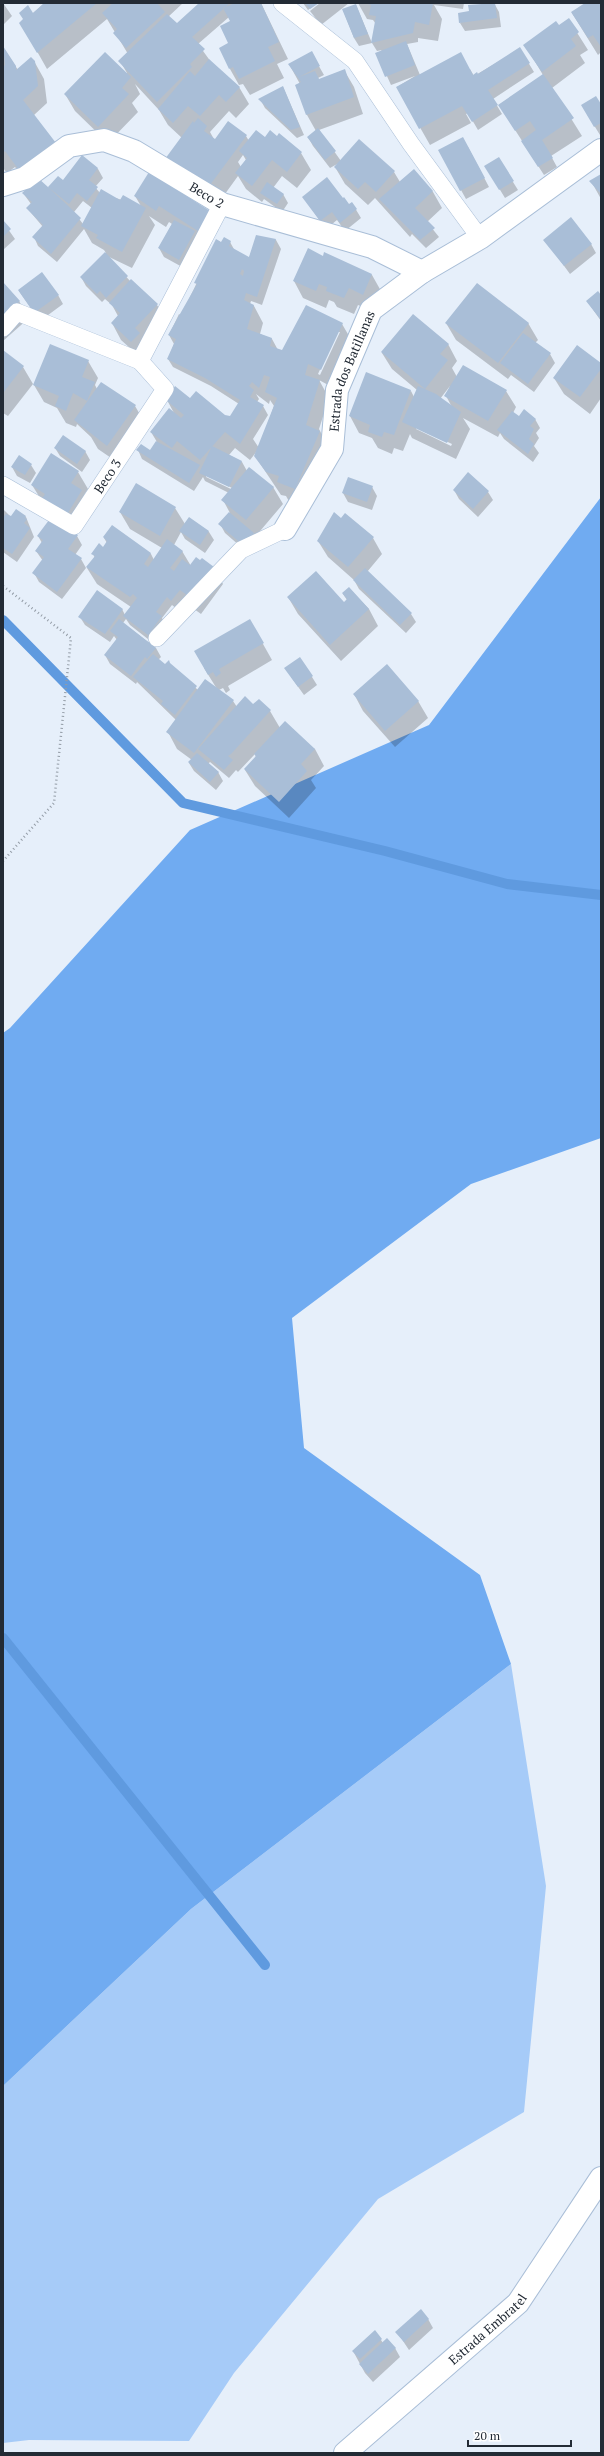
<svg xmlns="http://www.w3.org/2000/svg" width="604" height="2456" font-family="'PT Serif',serif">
<rect width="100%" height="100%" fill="#e6effa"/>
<!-- green -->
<path fill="#a6cbf8" d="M 511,1664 L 546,1886 L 524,2112 L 378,2199 L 234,2373 L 189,2441 L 29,2440 L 3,2443 L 3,2086 L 191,1909 Z"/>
<!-- forest -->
<path fill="#70abf1" d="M 601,497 L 601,1138 L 471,1184 L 292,1318 L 304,1448 L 480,1575 L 511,1664 L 191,1909 L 3,2086 L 3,1033 L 10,1028 L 190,830 L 429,725 Z"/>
<!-- shadow -->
<path fill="#0003" fill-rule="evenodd" d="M 3,3 L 12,16 L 3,25 Z
M 45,3 L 183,3 L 168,17 L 180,28 L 201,3 L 261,3 L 288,59 L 277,64 L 284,78 L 250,95 L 243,84 L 239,85 L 230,69 L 231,22 L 229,17 L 198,44 L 211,62 L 239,87 L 249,104 L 236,118 L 229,111 L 210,132 L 215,141 L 246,136 L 249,141 L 277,137 L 279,135 L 301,153 L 311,170 L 297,188 L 282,176 L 273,188 L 283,194 L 288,203 L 282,212 L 264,199 L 262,202 L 246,189 L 238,176 L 217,205 L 182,138 L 168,125 L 159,110 L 135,84 L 140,94 L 132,103 L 138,112 L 108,143 L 75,111 L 65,94 L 127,73 L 120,61 L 128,54 L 107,19 L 47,69 L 21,23 ZM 243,155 L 246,160 L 241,167 L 238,162 Z
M 303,3 L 317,3 L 308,10 Z
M 320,3 L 349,3 L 321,25 L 310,11 Z
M 358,3 L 464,3 L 463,9 L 434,5 L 442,19 L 438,41 L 418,38 L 418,42 L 407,44 L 420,75 L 470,69 L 474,76 L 520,49 L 534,72 L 493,99 L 502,114 L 478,130 L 468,113 L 466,114 L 471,123 L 430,145 L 397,87 L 415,76 L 391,85 L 377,54 L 382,50 L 377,51 L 372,43 L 359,46 L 354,38 L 343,10 L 356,5 L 372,43 L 376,24 L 373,20 L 367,19 Z
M 494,3 L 499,12 L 501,27 L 465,31 L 460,23 L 470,12 Z
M 587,3 L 601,3 L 601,52 L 598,55 L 572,13 Z
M 569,20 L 588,50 L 580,55 L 585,63 L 552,88 L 582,136 L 551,156 L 557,167 L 544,175 L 499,105 L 543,75 L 525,45 Z
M 3,47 L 18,70 L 34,61 L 44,79 L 47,103 L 34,115 L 38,179 L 48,189 L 58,177 L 64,182 L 82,156 L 98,169 L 103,178 L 95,187 L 100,193 L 141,206 L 135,196 L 209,212 L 219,229 L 208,247 L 184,268 L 164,257 L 159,248 L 172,224 L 169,222 L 166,227 L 149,216 L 155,225 L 132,268 L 107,256 L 131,282 L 157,305 L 167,321 L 141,358 L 121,340 L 112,323 L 118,316 L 112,305 L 105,299 L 102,302 L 86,286 L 81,277 L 106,253 L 104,250 L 92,243 L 84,229 L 57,262 L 38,246 L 34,237 L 43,227 L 27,208 L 31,204 L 23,193 L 30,187 L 15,167 L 7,173 L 3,168 ZM 83,201 L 92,208 L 83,224 L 74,212 Z
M 316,61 L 324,75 L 318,78 L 319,80 L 344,70 L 354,87 L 363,114 L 319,130 L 341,161 L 394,172 L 400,182 L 414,170 L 433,192 L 442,208 L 427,222 L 439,237 L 426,248 L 412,234 L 410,237 L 375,198 L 368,205 L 345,184 L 335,167 L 339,163 L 330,168 L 313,146 L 308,137 L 316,131 L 307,115 L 296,85 L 300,84 L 289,64 Z
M 283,87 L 304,135 L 297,138 L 265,108 L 260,99 Z
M 601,105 L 601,134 L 600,135 L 587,114 Z
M 468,147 L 489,187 L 466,199 L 461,190 Z
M 498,158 L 518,190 L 505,198 L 491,175 Z
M 601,175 L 601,199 L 591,181 Z
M 303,197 L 342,199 L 349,205 L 352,203 L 361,218 L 345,231 L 337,220 L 326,229 Z
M 3,222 L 15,239 L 3,250 Z
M 257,236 L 276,240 L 281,249 L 262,305 L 251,301 L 250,304 L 254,306 L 263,323 L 260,334 L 272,339 L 278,350 L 283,352 L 342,324 L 352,341 L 330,386 L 319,380 L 329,398 L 319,429 L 332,454 L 308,511 L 291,505 L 286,496 L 281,495 L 255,456 L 257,451 L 250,460 L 235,448 L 229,455 L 242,462 L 247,471 L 273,487 L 283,504 L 255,537 L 248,553 L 225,533 L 220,524 L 230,513 L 223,500 L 229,493 L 205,481 L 203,477 L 194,491 L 142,459 L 138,450 L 151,451 L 157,442 L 151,432 L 174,413 L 167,400 L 190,400 L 234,422 L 239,404 L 211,386 L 173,367 L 168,359 L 174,344 L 169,335 L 179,314 L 184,317 L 182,314 L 217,240 L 222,243 L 230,242 L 235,251 L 249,258 ZM 337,332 L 340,332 L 320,375 L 318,374 ZM 256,394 L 269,404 L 270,400 L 274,406 L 259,448 L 253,439 L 268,415 L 263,406 L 257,402 L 259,399 ZM 206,475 L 234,489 L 233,490 L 206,477 Z
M 545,240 L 591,244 L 596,253 L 570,274 Z
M 325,254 L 372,275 L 381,291 L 373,311 L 358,305 L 354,314 L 337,307 L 334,302 L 329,300 L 326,308 L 303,298 L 294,281 L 324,257 Z
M 3,283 L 19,301 L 29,318 L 3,341 Z
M 19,291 L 58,295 L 63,304 L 40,321 Z
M 601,296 L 601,321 L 587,301 Z
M 446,323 L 528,323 L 538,340 L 535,343 L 550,354 L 555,363 L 534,392 L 511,375 L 508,379 L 456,340 Z
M 448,344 L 457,361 L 452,368 L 457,377 L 506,391 L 516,407 L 513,413 L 519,417 L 535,419 L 540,428 L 536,433 L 539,438 L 534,446 L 539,453 L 533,462 L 504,439 L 500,433 L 498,437 L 463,418 L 470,429 L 456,459 L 412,438 L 410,434 L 403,451 L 394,448 L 392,454 L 378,448 L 372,438 L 359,433 L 350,416 L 411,391 L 414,397 L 417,390 L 392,369 L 382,353 ZM 450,386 L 446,396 L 452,407 L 440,399 ZM 416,427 L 452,444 L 451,446 L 416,429 Z
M 3,352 L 23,367 L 33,384 L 8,416 L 3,413 Z
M 88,361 L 98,378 L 95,385 L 97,389 L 135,406 L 145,423 L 117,462 L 98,449 L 91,437 L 77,424 L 76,427 L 66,423 L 57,408 L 44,402 L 34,385 Z
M 601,364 L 601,398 L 590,414 L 564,394 L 554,378 Z
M 55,448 L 85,451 L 90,460 L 82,472 L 60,456 Z
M 31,465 L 36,473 L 30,483 L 17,476 L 12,467 Z
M 78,472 L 88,489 L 84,495 L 91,508 L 65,527 L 77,536 L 82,545 L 75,555 L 81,559 L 86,568 L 62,599 L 39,582 L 34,573 L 43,561 L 36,551 L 42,543 L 38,536 L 52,517 L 32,485 Z
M 372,487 L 377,496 L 372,510 L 348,502 L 343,493 Z
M 454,490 L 488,492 L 493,500 L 478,517 L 459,499 Z
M 175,508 L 185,524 L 189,518 L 209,532 L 214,540 L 205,553 L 185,539 L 181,532 L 174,545 L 182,551 L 191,566 L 213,567 L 223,584 L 201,614 L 183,601 L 177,609 L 172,605 L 162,618 L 166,626 L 153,643 L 130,625 L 126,619 L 123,623 L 156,648 L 161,657 L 158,660 L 165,666 L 171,666 L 198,690 L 217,689 L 204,668 L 250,621 L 272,660 L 228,686 L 230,690 L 226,693 L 223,688 L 219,690 L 233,701 L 237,707 L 253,706 L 270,711 L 280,728 L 315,749 L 324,766 L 311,780 L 316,788 L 289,818 L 255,786 L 245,770 L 256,758 L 255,754 L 238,772 L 236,770 L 229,778 L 210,762 L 208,764 L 218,772 L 223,781 L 216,790 L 194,771 L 189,763 L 192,760 L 177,749 L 168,732 L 176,720 L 137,682 L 136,684 L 110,664 L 105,655 L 117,640 L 114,636 L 110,642 L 85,625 L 80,617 L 122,609 L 125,615 L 131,607 L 97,584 L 87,568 L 95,558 L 93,554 L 103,548 L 107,543 L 104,538 L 112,527 L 151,554 L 154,560 L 162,548 L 130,529 L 120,512 Z
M 3,509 L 11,517 L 26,517 L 34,537 L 17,562 L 3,552 Z
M 341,519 L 373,538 L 382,554 L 367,572 L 411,614 L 416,622 L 406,633 L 359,589 L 354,580 L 328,557 L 318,541 Z
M 349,588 L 369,609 L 378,626 L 341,661 L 298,614 L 288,597 L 344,603 L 347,600 L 343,594 Z
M 291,677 L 312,677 L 317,685 L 304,695 Z
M 354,694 L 418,701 L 428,718 L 395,747 L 363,711 Z
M 428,2319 L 433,2328 L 409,2350 L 397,2332 Z
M 375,2331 L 383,2343 L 395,2348 L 400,2357 L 373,2382 L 365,2373 L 353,2351 Z"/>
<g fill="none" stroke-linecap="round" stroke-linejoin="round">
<!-- stream -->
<path stroke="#5f9adf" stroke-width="10" d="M 3,620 L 183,803 L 385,851 L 507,884 L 601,895
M 3,1638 L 265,1965"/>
</g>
<!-- building -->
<path fill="#a9bed7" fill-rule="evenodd" d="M 44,3 L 97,3 L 37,53 L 19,23 L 23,19 L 19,13 L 28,5 L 33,13 Z
M 113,3 L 157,3 L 165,12 L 126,48 L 113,33 L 117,29 L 102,13 Z
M 199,3 L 230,3 L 192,37 L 205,49 L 190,64 L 192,67 L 157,102 L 118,61 L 167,14 L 177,23 Z
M 235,3 L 261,3 L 279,42 L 268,47 L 275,61 L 239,79 L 233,67 L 229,69 L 219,48 L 228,43 L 220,26 L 230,21 L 223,8 Z
M 305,3 L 319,3 L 310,9 Z
M 365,3 L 433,3 L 429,25 L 415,22 L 413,33 L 371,43 L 376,16 L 369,15 L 371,5 Z
M 495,3 L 497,18 L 459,23 L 458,13 L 469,11 L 468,5 Z
M 585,3 L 601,3 L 601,47 L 593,35 L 588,38 L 571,12 Z
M 356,4 L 368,34 L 354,38 L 342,9 Z
M 569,18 L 579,32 L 571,39 L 576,46 L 542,72 L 523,45 L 556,21 L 559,25 Z
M 406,41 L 415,65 L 385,77 L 375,53 Z
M 3,46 L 16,66 L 16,70 L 31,57 L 35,61 L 38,86 L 23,100 L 56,143 L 19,170 L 5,151 L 3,153 L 3,67 L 5,65 Z
M 520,47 L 530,63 L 488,90 L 498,105 L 472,122 L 462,106 L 419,129 L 396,87 L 461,52 L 473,75 L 477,72 L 478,74 Z
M 312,51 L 320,66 L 299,77 L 315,71 L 319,79 L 345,69 L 354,97 L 306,115 L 295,85 L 301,82 L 288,64 Z
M 105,52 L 131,77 L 122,88 L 129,94 L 98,127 L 64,94 Z
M 209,59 L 240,87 L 226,102 L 219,95 L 200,116 L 188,106 L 173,123 L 158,109 L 190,71 L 195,76 Z
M 543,74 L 574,118 L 542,140 L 553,158 L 538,167 L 521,141 L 536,130 L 530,121 L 515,131 L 498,105 Z
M 283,86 L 300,127 L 291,130 L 258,99 Z
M 596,96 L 601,104 L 601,123 L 594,127 L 581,105 Z
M 198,118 L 207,126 L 204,131 L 215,139 L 228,121 L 247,135 L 207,189 L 165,159 L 193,121 L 194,123 Z
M 318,128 L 336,151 L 325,160 L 307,137 Z
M 256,130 L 265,137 L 270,130 L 277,136 L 279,133 L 302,152 L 287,172 L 272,160 L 252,186 L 235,173 L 247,158 L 239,151 Z
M 463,137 L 485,178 L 460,191 L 438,150 Z
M 359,139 L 395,171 L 376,192 L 365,182 L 358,189 L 334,167 Z
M 82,155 L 98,168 L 89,180 L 98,187 L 87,201 L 77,193 L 69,204 L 48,187 L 81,218 L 51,254 L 32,237 L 43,225 L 26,208 L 32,202 L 22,193 L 38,178 L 48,187 L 58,176 L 63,180 Z
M 499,157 L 514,181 L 499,190 L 484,166 Z
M 414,169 L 433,191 L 415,208 L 435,228 L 420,240 L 379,199 Z
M 149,172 L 210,211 L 198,231 L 159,206 L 156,211 L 134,196 Z
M 601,174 L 601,194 L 589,181 Z
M 327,177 L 343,198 L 344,197 L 349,204 L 352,202 L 357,209 L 340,223 L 332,212 L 320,221 L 302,197 Z
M 267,182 L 284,194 L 277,204 L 260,193 Z
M 101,189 L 120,200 L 123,195 L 146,208 L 122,252 L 96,238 L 98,235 L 81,226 Z
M 571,217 L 592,244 L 564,266 L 543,240 Z
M 3,220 L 11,229 L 3,237 Z
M 174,220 L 195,231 L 179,260 L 158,248 Z
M 256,235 L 276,239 L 257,297 L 246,293 L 244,300 L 254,305 L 247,329 L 272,338 L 270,346 L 282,350 L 306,305 L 343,323 L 321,370 L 308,364 L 305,375 L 320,380 L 306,425 L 320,431 L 295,489 L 277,482 L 279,476 L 266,472 L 254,456 L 277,398 L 265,392 L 270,377 L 264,375 L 259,388 L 252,382 L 249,386 L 254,390 L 250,397 L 264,405 L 240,444 L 225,432 L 200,460 L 177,441 L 172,448 L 150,432 L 169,408 L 181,418 L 184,415 L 166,400 L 175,386 L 190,398 L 196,391 L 225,415 L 230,416 L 240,400 L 205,378 L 167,359 L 176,339 L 168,335 L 197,284 L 194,283 L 216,239 L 221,242 L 224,237 L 231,241 L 229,246 L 249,257 ZM 242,269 L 244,271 L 243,276 L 240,274 Z
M 308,248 L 323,256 L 324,252 L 372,274 L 363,295 L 349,288 L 344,298 L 326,291 L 327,287 L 319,284 L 316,291 L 293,281 Z
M 105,252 L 128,276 L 106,298 L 100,291 L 97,294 L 80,277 Z
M 42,272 L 59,295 L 34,313 L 18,290 Z
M 131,279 L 158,304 L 135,328 L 140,333 L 131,342 L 111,323 L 120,313 L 109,303 Z
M 3,282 L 20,301 L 3,316 Z
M 477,283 L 529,323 L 498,363 L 445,323 Z
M 598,291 L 601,295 L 601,320 L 586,301 Z
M 413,314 L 449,344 L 440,354 L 448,360 L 425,389 L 381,352 Z
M 523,333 L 551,353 L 528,384 L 500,363 Z
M 50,344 L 89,360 L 82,377 L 95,382 L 87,401 L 73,393 L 66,411 L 55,406 L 59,396 L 33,385 Z
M 577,345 L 601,363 L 601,369 L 580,397 L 553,378 Z
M 3,350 L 24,366 L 3,393 Z
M 463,365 L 507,390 L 488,421 L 444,396 Z
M 366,372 L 411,390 L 394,435 L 384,432 L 382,437 L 368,432 L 370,425 L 349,416 Z
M 101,382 L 136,405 L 107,446 L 74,420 Z
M 418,386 L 436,394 L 461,412 L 447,443 L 402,422 Z
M 524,409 L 536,419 L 530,426 L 534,429 L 529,439 L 534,444 L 528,454 L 497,430 L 512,411 L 519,416 Z
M 63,435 L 86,451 L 77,464 L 54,448 Z
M 156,441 L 200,465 L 189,483 L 136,450 L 141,444 L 150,450 Z
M 212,446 L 242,461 L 229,487 L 199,473 Z
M 51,453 L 79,471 L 71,483 L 82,490 L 66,516 L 41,500 L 45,494 L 31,485 Z
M 19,455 L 32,464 L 25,475 L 11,467 Z
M 249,467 L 274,487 L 246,520 L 221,500 Z
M 468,472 L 489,491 L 473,509 L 453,490 Z
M 348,477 L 373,486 L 367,502 L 342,493 Z
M 136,483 L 176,507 L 160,536 L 119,512 Z
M 16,509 L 26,516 L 25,518 L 27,519 L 24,523 L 30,528 L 12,554 L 3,548 L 3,518 L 6,514 L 11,516 Z
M 229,512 L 254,533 L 243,545 L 218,524 Z
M 334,512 L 341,518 L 345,513 L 374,537 L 348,567 L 317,541 Z
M 52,516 L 78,535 L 68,549 L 82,558 L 57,592 L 32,573 L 44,557 L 35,551 L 43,540 L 37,536 Z
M 189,517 L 209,531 L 200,545 L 179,531 Z
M 112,525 L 151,553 L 144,564 L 148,567 L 167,539 L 183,551 L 170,568 L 174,571 L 182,559 L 190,565 L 196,557 L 200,560 L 202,558 L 214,567 L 191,598 L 180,590 L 171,601 L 167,597 L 156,612 L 162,616 L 148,635 L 123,616 L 137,598 L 133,594 L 130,597 L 86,567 L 95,556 L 91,554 L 99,543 L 103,547 L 107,541 L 103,537 Z
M 365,568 L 412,613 L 400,625 L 353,580 Z
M 316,571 L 344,602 L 347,599 L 342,593 L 349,587 L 369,609 L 330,645 L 287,597 Z
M 97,590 L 123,609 L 105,634 L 78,617 Z
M 119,619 L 156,648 L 147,659 L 145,657 L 131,676 L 104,655 L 118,637 L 110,631 Z
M 250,619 L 264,643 L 219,669 L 221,673 L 216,677 L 213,672 L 208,675 L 194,651 Z
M 153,654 L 165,664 L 169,660 L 170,663 L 197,686 L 175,715 L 161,704 L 163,701 L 133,677 Z
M 300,657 L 313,676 L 298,687 L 284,668 Z
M 387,664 L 419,701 L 385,731 L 353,694 Z
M 205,679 L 234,700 L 194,753 L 166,732 Z
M 245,696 L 253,704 L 259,699 L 271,710 L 231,754 L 228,756 L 233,760 L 224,770 L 198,749 Z
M 285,721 L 315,749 L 301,764 L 307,771 L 279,802 L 244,769 L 256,756 L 254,754 Z
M 197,753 L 219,772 L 210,782 L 188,762 Z
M 421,2309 L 429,2319 L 404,2342 L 395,2332 Z
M 375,2330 L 382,2339 L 360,2359 L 352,2351 Z
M 387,2338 L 396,2348 L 368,2374 L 359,2364 Z"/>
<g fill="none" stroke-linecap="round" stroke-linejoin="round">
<!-- lane casing -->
<g stroke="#a9bed7" stroke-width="18">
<g id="lane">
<path d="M 282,3 L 355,61 L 411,144 L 480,238"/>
<path d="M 3,328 L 17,312 L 140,361"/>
<path id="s1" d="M 3,485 L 74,526 L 165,389 L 140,361 L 222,204"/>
<path d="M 157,638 L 241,550 L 285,529"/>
</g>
</g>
<!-- street casing -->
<g stroke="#a9bed7" stroke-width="24">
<g id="street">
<path id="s2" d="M 3,185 L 25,178 L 69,146 L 104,140 L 134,151 L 222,204 L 372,247 L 422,272"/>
<path id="s3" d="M 285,529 L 332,449 L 337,390 L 371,310 L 422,272 L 480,238 L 601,150"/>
<path id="s4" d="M 345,2453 L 518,2303 L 601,2178"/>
</g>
</g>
<!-- path -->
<path stroke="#939ca6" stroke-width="2.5" stroke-dasharray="1 3" stroke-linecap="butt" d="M 3,586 L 71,638 L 54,803 L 3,861"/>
<!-- lane -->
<use href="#lane" stroke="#fff" stroke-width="17"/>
<!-- street -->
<use href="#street" stroke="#fff" stroke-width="22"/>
</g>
<g text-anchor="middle" stroke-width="3" stroke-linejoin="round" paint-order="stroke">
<!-- street labels -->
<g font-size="13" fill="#232b35" stroke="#fff">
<text dy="5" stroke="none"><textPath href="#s2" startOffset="230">Beco 2</textPath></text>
<text dy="5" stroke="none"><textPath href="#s3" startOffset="174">Estrada dos Batillanas</textPath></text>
<text dy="5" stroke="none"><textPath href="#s1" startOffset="142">Beco 3</textPath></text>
<text dy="5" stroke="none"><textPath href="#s4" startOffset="189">Estrada Embratel</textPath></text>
</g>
</g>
<!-- border -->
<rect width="604" height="2456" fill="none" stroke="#232b35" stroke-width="8"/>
<!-- scale -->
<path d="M468 2440v6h103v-6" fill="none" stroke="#232b35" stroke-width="2"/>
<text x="474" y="2440" font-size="12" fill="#232b35" stroke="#ffffff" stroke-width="3" paint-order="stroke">20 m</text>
</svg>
